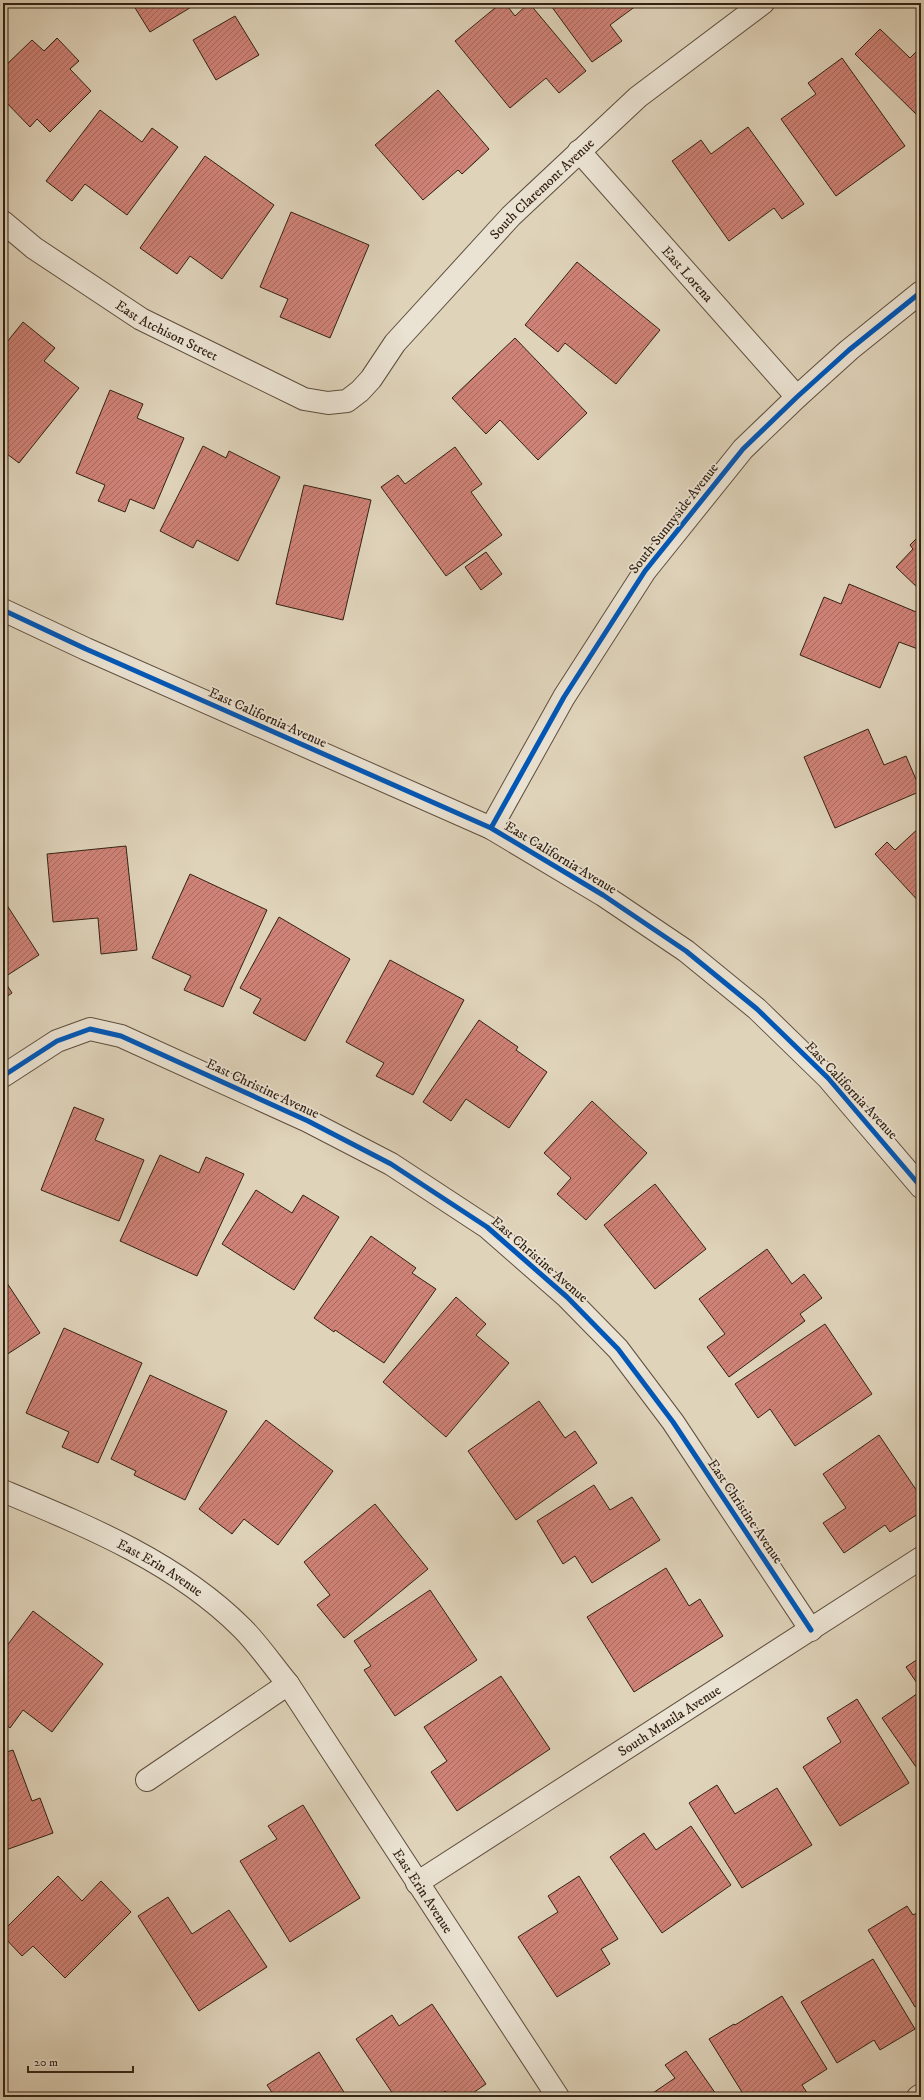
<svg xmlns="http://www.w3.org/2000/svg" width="924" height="2100" font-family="'IM FELL DW Pica',serif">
<defs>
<pattern id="building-hatch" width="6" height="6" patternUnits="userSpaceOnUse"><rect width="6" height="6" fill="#cf8277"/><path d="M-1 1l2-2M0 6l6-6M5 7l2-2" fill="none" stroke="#a96a60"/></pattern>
</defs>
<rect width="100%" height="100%" fill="#dfd3ba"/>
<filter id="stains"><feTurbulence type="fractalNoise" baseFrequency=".005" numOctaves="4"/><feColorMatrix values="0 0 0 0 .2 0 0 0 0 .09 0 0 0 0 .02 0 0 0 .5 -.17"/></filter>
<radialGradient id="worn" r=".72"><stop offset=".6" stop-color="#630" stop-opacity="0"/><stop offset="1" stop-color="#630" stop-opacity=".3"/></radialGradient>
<!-- building -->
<path fill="url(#building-hatch)" stroke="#332213" d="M 132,3 L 198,3 L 150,32 Z
M 501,3 L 505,3 L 515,16 L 529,3 L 586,71 L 559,93 L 546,78 L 510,108 L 455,41 Z
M 549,3 L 640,3 L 610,25 L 622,41 L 592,62 Z
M 235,16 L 259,55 L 216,80 L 193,40 Z
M 880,29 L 910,58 L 921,47 L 921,119 L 855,54 Z
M 57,38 L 79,61 L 70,69 L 91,91 L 50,132 L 37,119 L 30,127 L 3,99 L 3,68 L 32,40 L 44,51 Z
M 842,58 L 905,146 L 836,196 L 781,119 L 816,94 L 808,83 Z
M 438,90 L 489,149 L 462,174 L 458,170 L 423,200 L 375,145 Z
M 100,110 L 142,142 L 152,128 L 178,147 L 127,215 L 85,184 L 72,201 L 46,181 Z
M 748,127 L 804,204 L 782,219 L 774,208 L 729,241 L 672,161 L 701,140 L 711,154 Z
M 205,156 L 274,205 L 222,279 L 190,256 L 177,274 L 140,248 Z
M 291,212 L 369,245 L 330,338 L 280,317 L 288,299 L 260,287 Z
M 577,262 L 660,330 L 616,384 L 565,343 L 558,352 L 525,325 Z
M 23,322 L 55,348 L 44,361 L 79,388 L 19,463 L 3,451 L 3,347 Z
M 515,338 L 587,413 L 538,460 L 500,420 L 486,434 L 452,398 Z
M 110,390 L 143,404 L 137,418 L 184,438 L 154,509 L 130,499 L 125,512 L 98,501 L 105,485 L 76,473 Z
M 203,446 L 226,458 L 229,451 L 280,477 L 238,561 L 197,540 L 193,548 L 160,531 Z
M 455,447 L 482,484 L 471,492 L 502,535 L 446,576 L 381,487 L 398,475 L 405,484 Z
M 304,485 L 371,500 L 343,620 L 276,604 Z
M 921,534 L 921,591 L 896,567 L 913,549 L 910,545 Z
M 486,552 L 502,574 L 481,590 L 465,567 Z
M 849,584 L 921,614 L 921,641 L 918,649 L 899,642 L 880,688 L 800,655 L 824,597 L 841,604 Z
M 868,729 L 884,765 L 906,756 L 921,791 L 835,828 L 804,757 Z
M 921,826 L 921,904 L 875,854 L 887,842 L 895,850 Z
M 126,846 L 137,950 L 101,954 L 98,918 L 53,922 L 47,854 Z
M 190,874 L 267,910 L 223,1007 L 184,990 L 191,976 L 152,958 Z
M 3,899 L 39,955 L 3,978 Z
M 279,917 L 350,959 L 305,1041 L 253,1013 L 261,999 L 240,988 Z
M 390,960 L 464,1000 L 413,1095 L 376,1076 L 384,1063 L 346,1042 Z
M 3,979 L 12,993 L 3,999 Z
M 479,1020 L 518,1047 L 516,1050 L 547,1072 L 509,1128 L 466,1099 L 451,1121 L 423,1102 Z
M 592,1101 L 647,1153 L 586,1220 L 557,1194 L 571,1178 L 544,1153 Z
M 74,1107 L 104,1119 L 95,1140 L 144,1160 L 119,1221 L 41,1190 Z
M 160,1155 L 199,1173 L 206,1157 L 244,1174 L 197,1276 L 120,1241 Z
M 655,1184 L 706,1249 L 655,1289 L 604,1225 Z
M 256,1190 L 292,1213 L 303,1195 L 339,1217 L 294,1290 L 222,1244 Z
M 371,1236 L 416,1268 L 412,1273 L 436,1289 L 384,1363 L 335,1330 L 334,1332 L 314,1318 Z
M 767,1249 L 792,1284 L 804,1274 L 822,1298 L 800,1314 L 805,1321 L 729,1377 L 707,1347 L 725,1334 L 699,1299 Z
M 3,1277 L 40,1333 L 3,1357 Z
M 456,1297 L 486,1324 L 476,1335 L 509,1363 L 446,1437 L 383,1382 Z
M 825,1324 L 872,1394 L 795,1446 L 770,1409 L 758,1418 L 735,1384 Z
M 64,1328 L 142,1363 L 98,1463 L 62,1447 L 69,1432 L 26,1413 Z
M 150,1375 L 227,1411 L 185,1500 L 134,1475 L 136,1471 L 111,1459 Z
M 539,1401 L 565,1438 L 575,1431 L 597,1463 L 516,1520 L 468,1451 Z
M 266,1420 L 333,1471 L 278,1545 L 244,1519 L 232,1534 L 199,1509 Z
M 879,1435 L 921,1497 L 921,1512 L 890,1532 L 885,1525 L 844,1553 L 823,1523 L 846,1508 L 823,1474 Z
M 594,1485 L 610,1510 L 632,1497 L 660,1540 L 592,1583 L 575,1556 L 563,1564 L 537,1521 Z
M 375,1504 L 428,1569 L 344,1638 L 317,1605 L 330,1595 L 304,1562 Z
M 666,1568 L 689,1606 L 700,1599 L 723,1636 L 634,1692 L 587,1617 Z
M 430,1590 L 477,1660 L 395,1716 L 364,1670 L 371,1666 L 354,1641 Z
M 33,1611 L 103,1664 L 52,1732 L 23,1710 L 10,1728 L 3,1722 L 3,1651 Z
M 921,1657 L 921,1689 L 906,1667 Z
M 501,1676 L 550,1749 L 457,1811 L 431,1772 L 447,1761 L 424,1727 Z
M 921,1691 L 921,1763 L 916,1767 L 882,1718 Z
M 857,1699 L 909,1783 L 840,1826 L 803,1767 L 841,1742 L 827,1718 Z
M 13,1750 L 32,1801 L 40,1798 L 53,1833 L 3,1851 L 3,1753 Z
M 717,1785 L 735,1814 L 777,1788 L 812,1845 L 742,1888 L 689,1803 Z
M 303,1805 L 360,1898 L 290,1942 L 240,1861 L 277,1839 L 268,1826 Z
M 691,1826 L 731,1885 L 662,1933 L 610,1857 L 644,1833 L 656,1850 Z
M 58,1876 L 82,1901 L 101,1881 L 131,1912 L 65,1978 L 33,1946 L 22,1956 L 3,1936 L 3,1931 Z
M 579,1876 L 618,1939 L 601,1949 L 610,1964 L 557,1997 L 518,1937 L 558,1912 L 548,1896 Z
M 168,1897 L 192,1934 L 229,1910 L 267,1967 L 199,2011 L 138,1916 Z
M 907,1906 L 913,1915 L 921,1911 L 921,2003 L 915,2007 L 868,1930 Z
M 873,1959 L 915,2029 L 880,2050 L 874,2040 L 837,2063 L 801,2002 Z
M 782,1996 L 827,2069 L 802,2085 L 809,2096 L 807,2097 L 745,2097 L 709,2039 L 734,2024 L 735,2025 Z
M 432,2004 L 486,2084 L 467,2097 L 450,2097 L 445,2091 L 436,2097 L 395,2097 L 356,2039 L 392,2015 L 399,2026 Z
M 686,2051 L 718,2097 L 647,2097 L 675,2078 L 665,2065 Z
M 319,2052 L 347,2097 L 275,2097 L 267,2085 Z"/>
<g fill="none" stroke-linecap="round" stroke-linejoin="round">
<!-- minor casing -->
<g stroke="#5e4e3d" stroke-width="24">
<g id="minor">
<path id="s1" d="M 579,151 L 797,397"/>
<path id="s2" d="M 3,222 L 34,248 L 141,319 L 304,399 L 328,403 L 347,401 L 360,391 L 371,379 L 395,343 L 511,216 L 638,97 L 763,3"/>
<path d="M 3,610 L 86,649 L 491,828 L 603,895 L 686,951 L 757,1009 L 828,1078 L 921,1187"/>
<path d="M 491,828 L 564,697 L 645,571 L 743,449 L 797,397 L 849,350 L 921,292"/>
<path d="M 3,1076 L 57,1041 L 90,1029 L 121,1036 L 308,1121 L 391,1164 L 487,1227 L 567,1297 L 618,1349 L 673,1422 L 811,1630"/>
<path id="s3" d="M 3,1491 C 87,1526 176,1562 242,1628 C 259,1645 273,1666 288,1684 L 558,2097"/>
<path d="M 147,1780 L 288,1684"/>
<path id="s4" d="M 417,1883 L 921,1558"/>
<path d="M 918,2097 L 921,2095"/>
</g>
</g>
<!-- minor -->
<use href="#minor" stroke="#eae2d2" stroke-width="22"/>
<!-- cycleway casing -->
<g stroke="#eae2d2" stroke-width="8">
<path id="cycleway" d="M 3,610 L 86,649 L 491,828 L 603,895 L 686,951 L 757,1009 L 828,1078 L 921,1187
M 491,828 L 564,697 L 645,571 L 743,449 L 797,397 L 849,350 L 921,292
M 3,1076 L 57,1041 L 90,1029 L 121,1036 L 308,1121 L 391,1164 L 487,1227 L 567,1297 L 618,1349 L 673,1422 L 811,1630"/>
</g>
<!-- cycleway -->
<use href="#cycleway" stroke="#0057b8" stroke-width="5"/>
</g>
<g text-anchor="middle" stroke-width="3.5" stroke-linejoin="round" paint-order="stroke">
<!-- street labels -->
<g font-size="14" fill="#332213" stroke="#eae2d2">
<text dy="5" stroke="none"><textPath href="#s2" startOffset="683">South Claremont Avenue</textPath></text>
<text dy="5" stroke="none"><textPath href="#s1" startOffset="164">East Lorena</textPath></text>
<text dy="5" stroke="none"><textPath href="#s2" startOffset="197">East Atchison Street</textPath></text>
<text transform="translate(673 518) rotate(-52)" y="5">South Sunnyside Avenue</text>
<text transform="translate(268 717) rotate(24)" y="5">East California Avenue</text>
<text transform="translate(561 857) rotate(31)" y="5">East California Avenue</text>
<text transform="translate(263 1088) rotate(25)" y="5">East Christine Avenue</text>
<text transform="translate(852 1090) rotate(47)" y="5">East California Avenue</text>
<text transform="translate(540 1259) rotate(41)" y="5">East Christine Avenue</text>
<text transform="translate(746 1511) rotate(56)" y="5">East Christine Avenue</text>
<text dy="5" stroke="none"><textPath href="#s3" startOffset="175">East Erin Avenue</textPath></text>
<text dy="5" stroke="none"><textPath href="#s4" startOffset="300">South Manila Avenue</textPath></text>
<text dy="5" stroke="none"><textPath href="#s3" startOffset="597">East Erin Avenue</textPath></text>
</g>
</g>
<!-- margin -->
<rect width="924" height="2100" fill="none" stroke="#dfd3ba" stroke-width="16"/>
<rect x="4" y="4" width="916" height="2092" fill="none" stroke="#332213" stroke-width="2"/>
<rect x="8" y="8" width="908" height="2084" fill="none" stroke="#332213"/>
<!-- scale -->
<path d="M28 2066v6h105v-6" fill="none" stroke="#332213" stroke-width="2"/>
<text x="34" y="2066" font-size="12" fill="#332213" stroke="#eae2d2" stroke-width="3" paint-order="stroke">20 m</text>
<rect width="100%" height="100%" filter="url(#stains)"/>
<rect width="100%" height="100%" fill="url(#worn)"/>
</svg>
